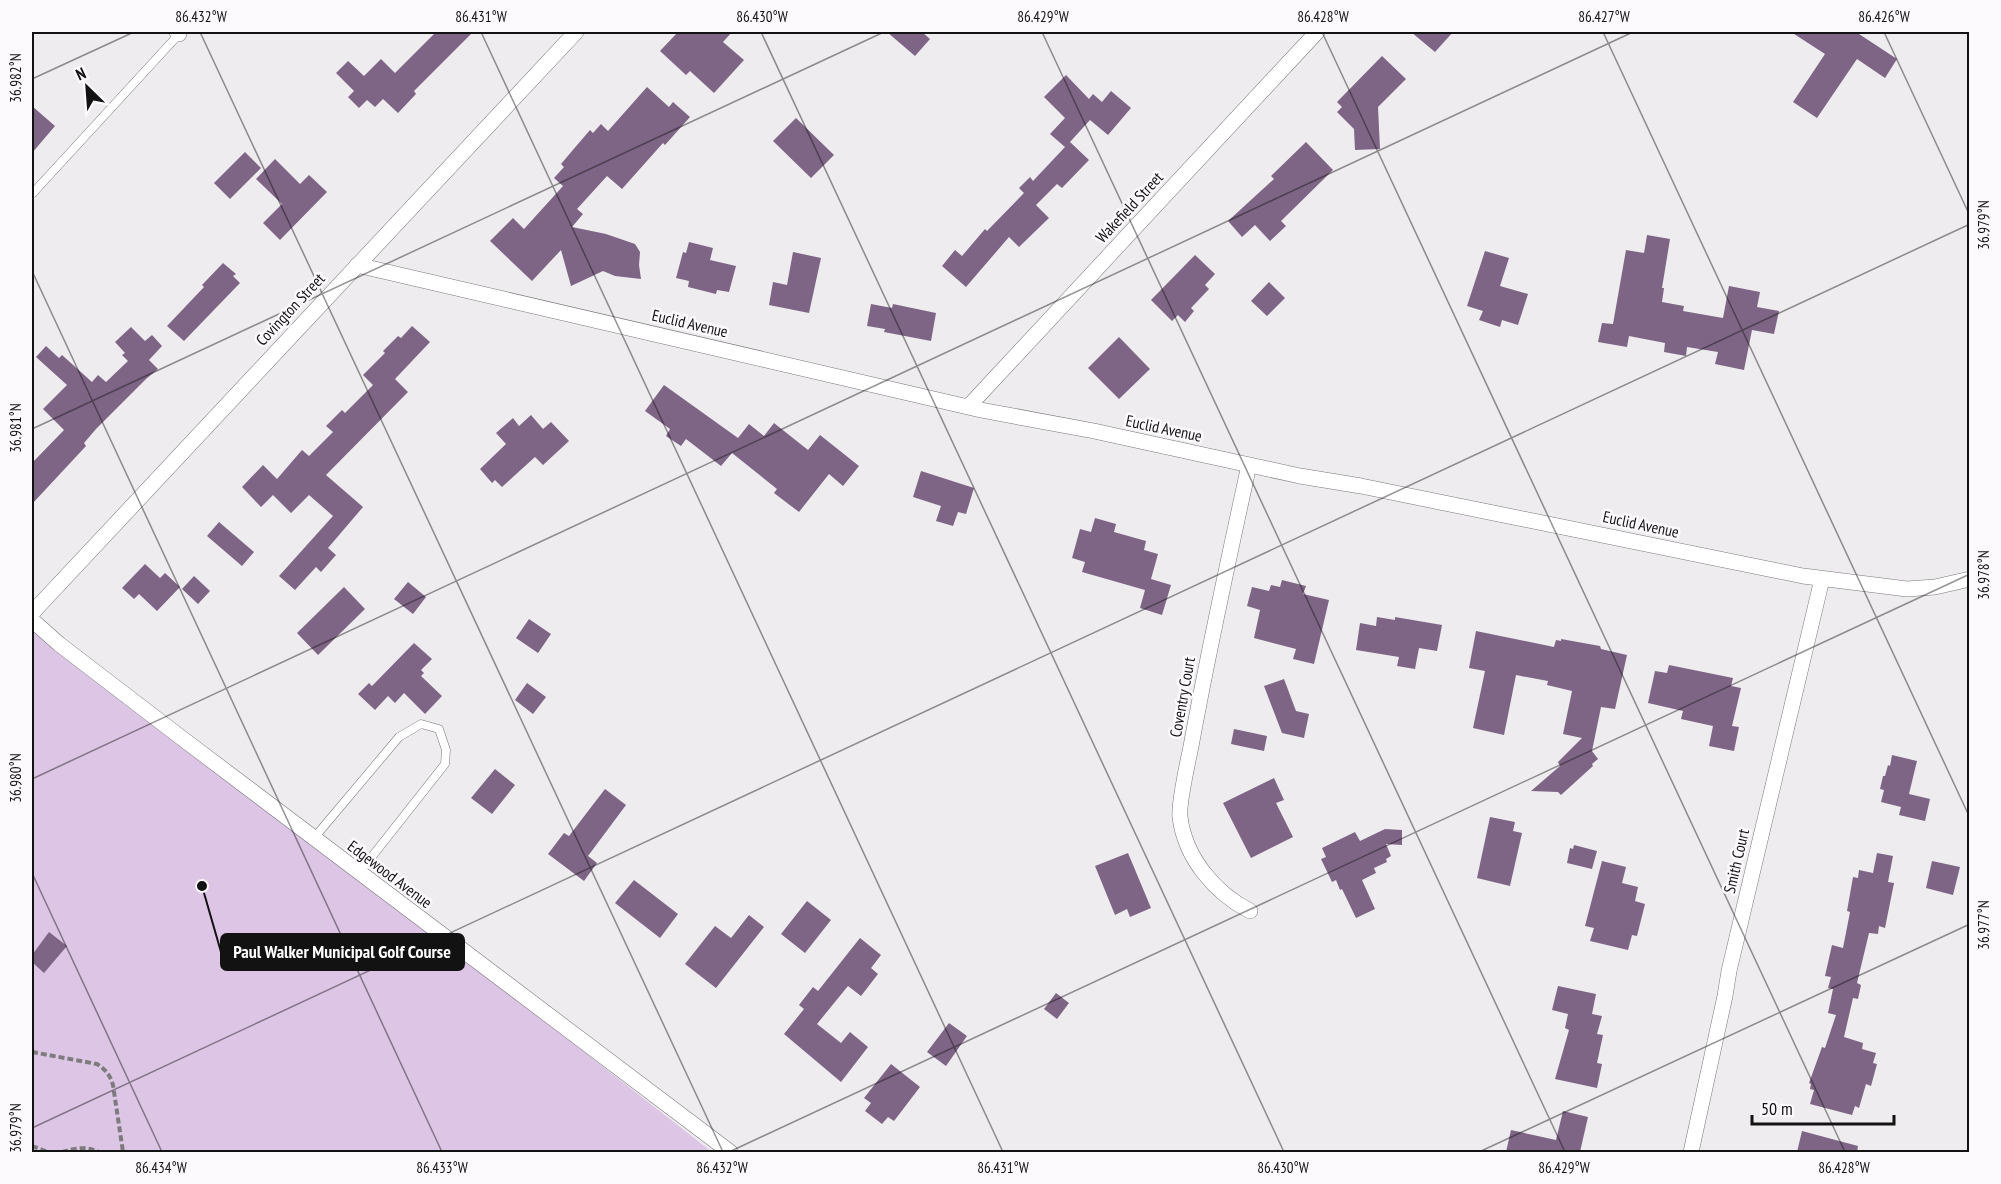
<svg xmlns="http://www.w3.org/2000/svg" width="2001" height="1184" font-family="'PT Sans Narrow',sans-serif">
<rect width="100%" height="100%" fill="#eeecef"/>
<!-- green -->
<path fill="#ddc5e6" d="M 32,620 L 712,1152 L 32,1152 Z"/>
<!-- building -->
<path fill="#7e6586" d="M 436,32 L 473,32 L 414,91 L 416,94 L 398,113 L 383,99 L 375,107 L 367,100 L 359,108 L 348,97 L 354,91 L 336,73 L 348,61 L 364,76 L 381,59 L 395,73 Z
M 678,32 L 732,32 L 723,42 L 744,60 L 714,93 L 690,71 L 686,75 L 660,51 Z
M 887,32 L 922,32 L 930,39 L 915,56 Z
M 1411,32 L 1453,32 L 1435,52 Z
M 1791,32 L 1856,32 L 1897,59 L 1885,78 L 1857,59 L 1817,118 L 1793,102 L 1825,54 Z
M 1382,56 L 1406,79 L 1378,107 L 1380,149 L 1355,150 L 1354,129 L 1337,112 L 1342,107 L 1337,102 Z
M 1066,75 L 1089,99 L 1093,94 L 1102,102 L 1111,91 L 1131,108 L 1108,135 L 1090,120 L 1070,142 L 1089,160 L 1062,188 L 1057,184 L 1036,205 L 1049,218 L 1019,247 L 1009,237 L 966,287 L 942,266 L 955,250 L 962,256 L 985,229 L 987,231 L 1024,193 L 1019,188 L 1030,177 L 1033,181 L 1065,147 L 1050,134 L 1065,118 L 1044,97 Z
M 647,87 L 669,107 L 673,102 L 690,117 L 665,145 L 663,143 L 622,189 L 607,176 L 577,209 L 583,214 L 572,227 L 606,234 L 635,244 L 640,252 L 639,265 L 641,279 L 615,276 L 603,271 L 571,286 L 561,250 L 532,281 L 490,241 L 513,218 L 524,229 L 563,186 L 554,178 L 564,167 L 561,164 L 572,151 L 590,130 L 593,133 L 601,124 L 608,131 Z
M 32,106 L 55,126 L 32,153 Z
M 796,118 L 834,155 L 811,178 L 773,141 Z
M 1306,142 L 1333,170 L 1281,221 L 1286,226 L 1270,241 L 1255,225 L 1242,237 L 1228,221 L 1274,179 L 1271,176 Z
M 245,152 L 261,168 L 230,199 L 214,183 Z
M 275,159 L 300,184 L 309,175 L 327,192 L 280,240 L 263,223 L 282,204 L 256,179 Z
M 1647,235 L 1670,239 L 1662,288 L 1664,288 L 1662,302 L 1684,306 L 1683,311 L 1723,318 L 1729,286 L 1760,292 L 1757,307 L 1779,311 L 1774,334 L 1752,330 L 1744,370 L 1715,364 L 1718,352 L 1687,347 L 1686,356 L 1664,352 L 1665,343 L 1629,336 L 1627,347 L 1598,342 L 1602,323 L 1613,324 L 1626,250 L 1644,253 Z
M 689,242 L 713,248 L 710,260 L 736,266 L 729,292 L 717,290 L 716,294 L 688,287 L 689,281 L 676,278 L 683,252 L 686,253 Z
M 1485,251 L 1509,258 L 1500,286 L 1528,294 L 1518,325 L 1502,320 L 1500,327 L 1479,320 L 1483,311 L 1467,306 Z
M 793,252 L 821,258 L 809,313 L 769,305 L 773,282 L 787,285 Z
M 1195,255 L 1215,274 L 1205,285 L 1209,289 L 1191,308 L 1194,311 L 1185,322 L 1178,315 L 1172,321 L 1151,300 Z
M 223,263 L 236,274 L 233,276 L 240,283 L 184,341 L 167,326 L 204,287 L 202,285 Z
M 1269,282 L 1285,298 L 1267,316 L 1251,301 Z
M 871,304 L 892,308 L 893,304 L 936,313 L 931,341 L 884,332 L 885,329 L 867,326 Z
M 412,326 L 430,342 L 395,379 L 408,392 L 326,475 L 363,507 L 328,548 L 336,555 L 321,572 L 316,567 L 295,590 L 279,576 L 333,516 L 309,495 L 291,513 L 273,495 L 261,507 L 242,487 L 263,465 L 277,479 L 302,450 L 309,456 L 333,432 L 326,426 L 342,410 L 345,413 L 373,385 L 363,375 L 385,353 L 383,351 L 398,336 L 401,338 Z
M 131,327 L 145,341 L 152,335 L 162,346 L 149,360 L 158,369 L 146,379 L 96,429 L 84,443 L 86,446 L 32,504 L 32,463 L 64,430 L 43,409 L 67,385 L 36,357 L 46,346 L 59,358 L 62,355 L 92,382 L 98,375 L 106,382 L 128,361 L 122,355 L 125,353 L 115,342 Z
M 1119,337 L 1150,369 L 1119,399 L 1088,368 Z
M 664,385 L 738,438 L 749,424 L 764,436 L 774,423 L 808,450 L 820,435 L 859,466 L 843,486 L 829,474 L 799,512 L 774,493 L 777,489 L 732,453 L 721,466 L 686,439 L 681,446 L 666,436 L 670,429 L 645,411 Z
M 531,415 L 543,429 L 551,422 L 569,441 L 543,465 L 535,457 L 502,487 L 495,480 L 492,483 L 480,469 L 506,444 L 496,433 L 513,418 L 519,426 Z
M 921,471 L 974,488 L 966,514 L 958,512 L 953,526 L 936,521 L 941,506 L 913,497 Z
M 1095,518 L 1116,524 L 1114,532 L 1146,541 L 1144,550 L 1158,554 L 1151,579 L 1171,585 L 1162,615 L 1140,608 L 1145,590 L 1082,572 L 1085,562 L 1072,558 L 1080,529 L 1091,532 Z
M 219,522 L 254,552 L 242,566 L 207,536 Z
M 145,564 L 160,578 L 165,573 L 180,587 L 157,611 L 139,594 L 134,599 L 122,588 Z
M 194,576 L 210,591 L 198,604 L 182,589 Z
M 1282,580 L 1306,586 L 1303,594 L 1329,600 L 1314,664 L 1293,659 L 1296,649 L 1254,638 L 1260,610 L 1247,606 L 1252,587 L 1269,591 L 1271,585 L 1280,587 Z
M 408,582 L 426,597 L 413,614 L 394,599 Z
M 344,587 L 365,609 L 318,655 L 297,633 Z
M 1377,617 L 1395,620 L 1395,617 L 1442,625 L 1437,651 L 1419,648 L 1415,669 L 1397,666 L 1399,657 L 1356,650 L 1360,623 L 1376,626 Z
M 529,619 L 551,634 L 538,653 L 516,638 Z
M 1476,631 L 1554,647 L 1556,640 L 1561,641 L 1561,639 L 1600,646 L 1601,649 L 1627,655 L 1615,709 L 1601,707 L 1592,751 L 1598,759 L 1592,764 L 1593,766 L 1561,795 L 1558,792 L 1531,791 L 1560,766 L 1558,762 L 1582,738 L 1563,734 L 1572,691 L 1547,685 L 1548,681 L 1516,675 L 1504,735 L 1473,728 L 1485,671 L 1469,668 Z
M 414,643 L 432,659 L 421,670 L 424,673 L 421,676 L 442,696 L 425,714 L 404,693 L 395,703 L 388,696 L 375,710 L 358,694 L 369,683 L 372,686 Z
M 1669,665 L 1733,678 L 1731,686 L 1741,688 L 1732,726 L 1739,727 L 1734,751 L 1709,746 L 1713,726 L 1681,719 L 1683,711 L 1648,703 L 1655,671 L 1667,673 Z
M 1284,679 L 1296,711 L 1309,714 L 1304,738 L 1282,733 L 1264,686 Z
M 527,683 L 546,697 L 533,714 L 515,700 Z
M 1234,729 L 1267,736 L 1264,751 L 1231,744 Z
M 1892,755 L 1917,761 L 1909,794 L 1930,799 L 1925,821 L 1899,815 L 1901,807 L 1881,802 L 1884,790 L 1880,789 L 1883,776 L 1885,776 L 1888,765 L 1890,766 Z
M 495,769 L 515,785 L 492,814 L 471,798 Z
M 1274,778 L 1284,800 L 1276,803 L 1293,837 L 1251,858 L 1223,803 Z
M 605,789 L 626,805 L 588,856 L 597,863 L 584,881 L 548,854 L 564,833 L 569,836 Z
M 1490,817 L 1515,822 L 1513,831 L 1522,833 L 1510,886 L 1477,878 Z
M 1385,829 L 1402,830 L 1402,845 L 1386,844 L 1391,856 L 1386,859 L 1387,862 L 1374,868 L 1376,873 L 1362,880 L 1375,909 L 1356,918 L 1342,889 L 1340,890 L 1336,880 L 1332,882 L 1321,859 L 1326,857 L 1322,848 L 1355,832 L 1360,841 Z
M 1574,845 L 1597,851 L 1592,869 L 1567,863 L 1570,848 L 1573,849 Z
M 1128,853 L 1151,908 L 1130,917 L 1127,909 L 1115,915 L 1095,866 Z
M 1877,853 L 1893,856 L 1888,882 L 1894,883 L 1885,928 L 1879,926 L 1878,934 L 1869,933 L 1857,983 L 1861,985 L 1858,999 L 1853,998 L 1844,1037 L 1863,1043 L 1862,1049 L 1876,1053 L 1873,1063 L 1877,1064 L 1871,1086 L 1866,1084 L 1859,1108 L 1855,1106 L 1852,1115 L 1810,1104 L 1814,1090 L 1810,1089 L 1811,1084 L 1809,1083 L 1822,1047 L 1825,1048 L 1836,1015 L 1828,1013 L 1833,989 L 1828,988 L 1831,977 L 1825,976 L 1832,945 L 1843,948 L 1850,912 L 1847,911 L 1853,877 L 1858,878 L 1859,870 L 1873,873 Z
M 1602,861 L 1626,867 L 1622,883 L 1638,887 L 1635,901 L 1645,904 L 1637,936 L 1632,935 L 1628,950 L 1590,941 L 1594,928 L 1585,926 Z
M 1932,861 L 1960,867 L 1953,895 L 1926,888 Z
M 634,880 L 678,914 L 660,938 L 615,903 Z
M 807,901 L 831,920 L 805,953 L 781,934 Z
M 749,915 L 764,927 L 716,988 L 685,964 L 715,926 L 731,938 Z
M 49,932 L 67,946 L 44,973 L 32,962 L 32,955 Z
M 860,938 L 881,955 L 871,968 L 878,974 L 861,996 L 848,986 L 817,1024 L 841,1043 L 850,1032 L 868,1047 L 841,1082 L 784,1034 L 804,1009 L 799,1005 L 813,987 L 818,991 Z
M 1558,986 L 1596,994 L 1592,1014 L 1602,1016 L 1597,1034 L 1603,1035 L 1597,1063 L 1602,1064 L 1597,1088 L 1555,1079 L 1569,1030 L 1565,1028 L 1568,1014 L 1552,1010 Z
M 1056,993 L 1069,1003 L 1057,1019 L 1044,1009 Z
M 949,1023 L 967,1036 L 946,1066 L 927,1052 Z
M 891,1064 L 920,1087 L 894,1121 L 888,1117 L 882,1124 L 865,1111 L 871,1103 L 864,1098 Z
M 1563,1111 L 1588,1117 L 1580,1152 L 1506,1152 L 1511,1130 L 1556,1140 Z
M 1802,1131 L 1858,1146 L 1857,1152 L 1797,1152 Z"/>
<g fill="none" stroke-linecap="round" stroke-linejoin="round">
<!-- lane casing -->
<g stroke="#79787a" stroke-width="9">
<path id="lane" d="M 32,194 L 181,32
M 314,838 L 399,737 L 421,724 L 439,729 L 446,750 L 445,764 L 359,873"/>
</g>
<!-- street casing -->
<g stroke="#79787a" stroke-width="16">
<path id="street" d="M 177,32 L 179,34
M 357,265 L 981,410 L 1094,431 L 1300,476 L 1361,486 L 1803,576 L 1907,589 L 1935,587 L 1970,579
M 968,407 L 1317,32
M 1249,465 C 1229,557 1209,648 1192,741 C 1189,758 1178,803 1180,817 C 1185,858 1215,893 1250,911
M 32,613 L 576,32
M 32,620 L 59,644 L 183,739 L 730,1152
M 1691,1152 L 1725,996 L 1729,971 L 1822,579"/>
</g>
<!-- path -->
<path stroke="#7d7b7d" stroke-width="4" stroke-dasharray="6 3" stroke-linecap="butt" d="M 32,1052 L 97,1064 C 106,1070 110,1075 113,1085 L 123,1152
M 32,1146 L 48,1152
M 62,1152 C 76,1148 86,1146 99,1152"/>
<!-- lane -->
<use href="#lane" stroke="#fff" stroke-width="8"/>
<!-- street -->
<use href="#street" stroke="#fff" stroke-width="15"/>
</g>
<!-- ticks -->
<path fill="none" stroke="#131213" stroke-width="1.5" stroke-opacity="0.45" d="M 200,32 L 723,1152M 481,32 L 1003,1152M 761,32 L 1284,1152M 1042,32 L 1565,1152M 1322,32 L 1845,1152M 1603,32 L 1970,818M 1884,32 L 1970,216M 32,79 L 134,32M 32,271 L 442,1152M 32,429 L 884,32M 32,779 L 1633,32M 32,873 L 162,1152M 32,1128 L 1970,224M 729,1152 L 1970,574M 1479,1152 L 1970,924"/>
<g text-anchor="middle" stroke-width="5" stroke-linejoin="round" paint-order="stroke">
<!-- street labels -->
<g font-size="16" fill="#131213" stroke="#fcfafd">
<text transform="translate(1129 207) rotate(-47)" y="6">Wakefield Street</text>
<text transform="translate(290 309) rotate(-47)" y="6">Covington Street</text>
<text transform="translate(690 323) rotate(13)" y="6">Euclid Avenue</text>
<text transform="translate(1164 428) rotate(12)" y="6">Euclid Avenue</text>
<text transform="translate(1641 524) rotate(12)" y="6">Euclid Avenue</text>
<text transform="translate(1182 697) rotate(-80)" y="6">Coventry Court</text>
<text transform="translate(1736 861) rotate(-77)" y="6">Smith Court</text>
<text transform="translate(390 874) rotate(37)" y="6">Edgewood Avenue</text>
</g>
</g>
<!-- callouts -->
<path fill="none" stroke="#131213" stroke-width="2" d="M202 886L221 952"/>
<circle fill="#131213" stroke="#fcfafd" stroke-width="2" cx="202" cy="886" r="6"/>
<rect fill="#131213" stroke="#131213" stroke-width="2" x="221" y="934" width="243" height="36" rx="6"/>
<g font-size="18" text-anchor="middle" font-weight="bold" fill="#fff">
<text x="342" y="958">Paul Walker Municipal Golf Course</text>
</g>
<!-- border -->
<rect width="2001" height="1184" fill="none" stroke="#fcfafd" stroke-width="66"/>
<!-- north arrow -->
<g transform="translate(87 87) rotate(335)" stroke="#fcfafd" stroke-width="4.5" paint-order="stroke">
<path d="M0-4.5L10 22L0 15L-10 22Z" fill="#131213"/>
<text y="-9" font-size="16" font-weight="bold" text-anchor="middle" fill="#131213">N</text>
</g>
<!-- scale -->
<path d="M1752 1115v9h142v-9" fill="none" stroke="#131213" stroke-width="3"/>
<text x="1761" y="1115" font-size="18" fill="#131213" stroke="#fcfafd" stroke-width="4.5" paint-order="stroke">50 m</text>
<rect x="33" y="33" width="1935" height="1118" fill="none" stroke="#131213" stroke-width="2"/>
<g font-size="15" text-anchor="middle" fill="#131213">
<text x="201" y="22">86.432°W</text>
<text x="481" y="22">86.431°W</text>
<text x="762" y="22">86.430°W</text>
<text x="1043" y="22">86.429°W</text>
<text x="1323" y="22">86.428°W</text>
<text x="1604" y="22">86.427°W</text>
<text x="1884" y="22">86.426°W</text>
<text transform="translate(16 78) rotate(-90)" y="5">36.982°N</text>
<text transform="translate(1984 225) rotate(-90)" y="5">36.979°N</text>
<text transform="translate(16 428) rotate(-90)" y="5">36.981°N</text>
<text transform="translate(1984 575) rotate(-90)" y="5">36.978°N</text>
<text transform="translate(16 778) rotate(-90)" y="5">36.980°N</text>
<text transform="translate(1984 925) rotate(-90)" y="5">36.977°N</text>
<text transform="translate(16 1128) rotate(-90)" y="5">36.979°N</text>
<text x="161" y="1173">86.434°W</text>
<text x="442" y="1173">86.433°W</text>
<text x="722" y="1173">86.432°W</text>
<text x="1003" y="1173">86.431°W</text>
<text x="1283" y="1173">86.430°W</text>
<text x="1564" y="1173">86.429°W</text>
<text x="1844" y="1173">86.428°W</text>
</g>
</svg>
